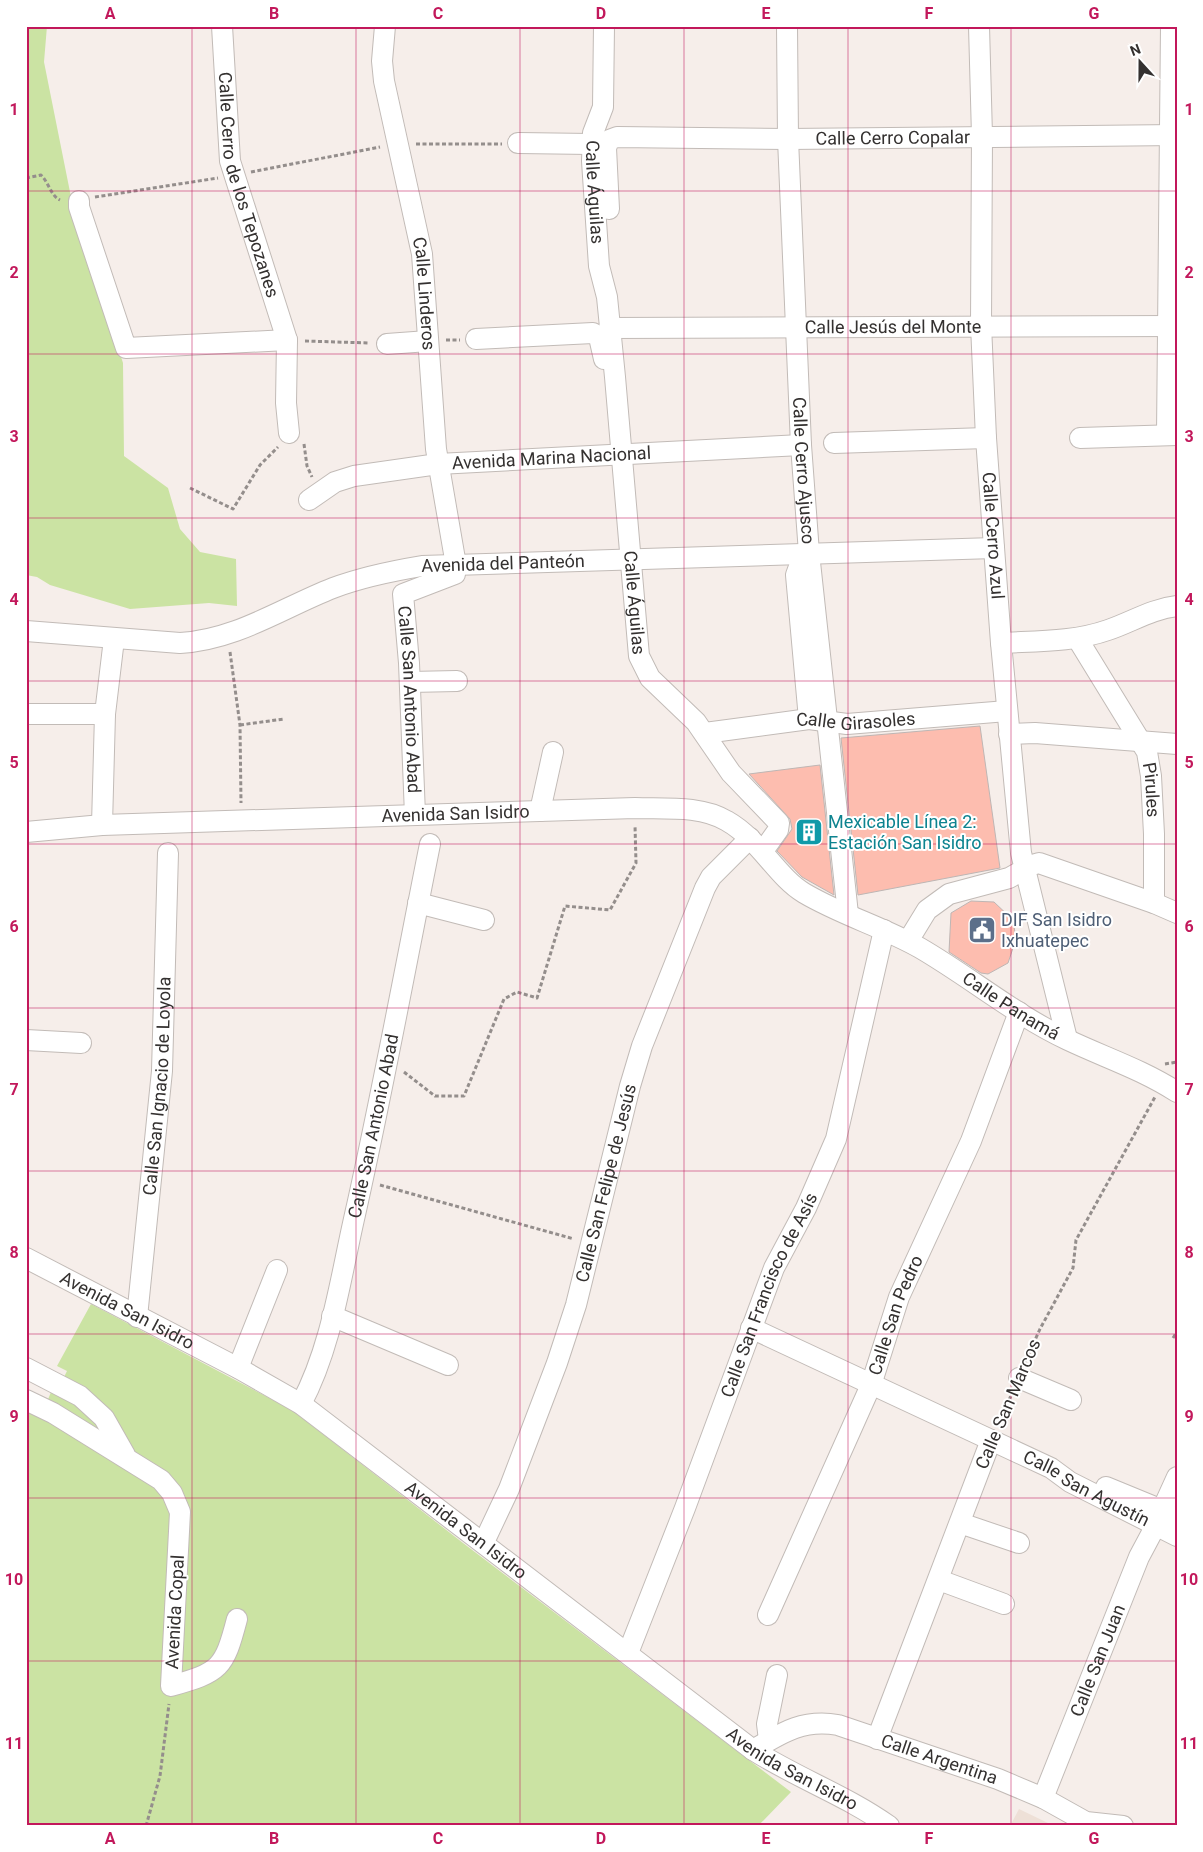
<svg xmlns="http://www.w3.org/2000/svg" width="1203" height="1852" font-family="Roboto,sans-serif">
<rect width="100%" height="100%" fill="#f6eeea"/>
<!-- built -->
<path fill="#eee0d7" d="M 1019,1809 L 1048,1823 L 1051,1826 L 1010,1826 Z"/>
<!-- green -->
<path fill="#cbe3a3" d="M 26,26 L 47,26 L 44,62 L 72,202 L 123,363 L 124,456 L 168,488 L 180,529 L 200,552 L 236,559 L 237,606 L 209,603 L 130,609 L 50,585 L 37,577 L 26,575 Z
M 91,1304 L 292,1410 L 463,1543 L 791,1792 L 758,1826 L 26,1826 L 26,1404 L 47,1402 L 53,1387 L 58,1389 L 67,1371 L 57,1366 Z"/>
<!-- building -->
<path fill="#fdbdaf" stroke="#beb6b4" d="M 980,726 L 1000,868 L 858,895 L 841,738 Z
M 820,765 L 834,895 L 802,877 L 777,851 L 792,829 L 790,819 L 749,774 Z
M 971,901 L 994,902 L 1013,920 L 1016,939 L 1008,963 L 988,974 L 981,973 L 949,952 L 951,913 Z"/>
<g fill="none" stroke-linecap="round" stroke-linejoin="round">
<!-- minor casing -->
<g stroke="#c2bbb7" stroke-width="22">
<g id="minor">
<path id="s1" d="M 222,26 L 230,161 L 287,340 L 286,403 L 289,433"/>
<path id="s2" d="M 385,26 L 382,61 L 384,81 L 422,254 L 436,449 L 456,565 L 455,574 L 403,594 L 409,663 L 415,815"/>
<path id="s3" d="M 604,26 L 603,107 L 593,133 L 592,161 L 599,266 L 607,297 L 615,377 L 639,656 L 650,678 L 696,722 L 731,773 L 779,823 L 778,830 L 763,851"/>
<path id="s4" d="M 787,26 L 788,139 L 801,445 L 809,553 L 848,914"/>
<path id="s5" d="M 979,26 L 982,136 L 981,325 L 986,438 L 1001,643 L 1021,853 L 1067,1039"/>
<path d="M 518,143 L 591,144"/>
<path d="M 79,201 L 79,207 L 126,348 L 287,340"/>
<path id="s6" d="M 609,209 L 606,148 L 609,140 L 617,137 L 788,139 L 1177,135"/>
<path id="s7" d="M 609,328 L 1177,326"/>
<path d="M 476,339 L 593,333 L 599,337 L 604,359"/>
<path d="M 387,344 L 428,341"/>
<path d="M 1167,434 L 1171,26"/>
<path d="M 1080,438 L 1177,435"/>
<path d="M 834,443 L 986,438"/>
<path id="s8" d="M 309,500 L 335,482 L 354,476 L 438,464 L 801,445"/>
<path id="s9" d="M 26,631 L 180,643 C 236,640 282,608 333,588 C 362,577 392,571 422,566 L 994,548"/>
<path id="s10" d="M 1077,638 L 1147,752 L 1151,776 L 1154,834 L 1154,903"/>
<path d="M 1001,643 C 1037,641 1074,642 1108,630 C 1132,622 1151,609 1177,606"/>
<path d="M 410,682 L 457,681"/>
<path d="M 26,714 L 105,714"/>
<path d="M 809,719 L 796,575 L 800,564 L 809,553"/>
<path id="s11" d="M 705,733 L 809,719 L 847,724 L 1007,711"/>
<path d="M 1009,734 L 1035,733 L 1177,744"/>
<path d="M 540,811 L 553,752"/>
<path d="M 102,825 L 105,714 L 114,639"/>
<path id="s12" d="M 26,832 L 102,825 L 635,808 C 664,809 701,805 727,821 C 759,839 777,877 804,893 C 841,915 883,927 920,948 C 970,977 1015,1015 1068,1040 C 1106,1058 1141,1069 1177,1092"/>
<path d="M 418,903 L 484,920"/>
<path d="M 908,941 L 927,910 L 949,894 L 1009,878 L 1032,865 L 1039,863 L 1154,903 L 1177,913"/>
<path d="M 26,1040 L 81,1043"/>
<path id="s13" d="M 26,1258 L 238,1368 L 301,1404 L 753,1750 C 797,1778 847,1796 889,1826"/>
<path d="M 332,1316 L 448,1365"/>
<path id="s14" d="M 137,1317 L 162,1071 L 168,853"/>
<path id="s15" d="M 751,1328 L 1051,1468 L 1070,1482 L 1177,1536"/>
<path d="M 26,1368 L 80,1396 L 104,1418 L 125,1455"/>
<path d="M 238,1368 L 277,1270"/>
<path d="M 1019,1378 L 1071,1400"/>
<path d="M 26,1400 L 53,1413 L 161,1480 L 172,1493 L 180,1512 L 171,1686 C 220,1672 224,1669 237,1619"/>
<path id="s16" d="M 301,1404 C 331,1348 340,1281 354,1219 C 382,1095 405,969 430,844"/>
<path d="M 1106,1487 L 1162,1510 L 1177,1519"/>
<path d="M 1162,1510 L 1177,1477"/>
<path d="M 960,1523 L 1019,1543"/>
<path id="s17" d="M 484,1542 L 509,1489 L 557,1363 L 576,1305 L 630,1086 L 642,1046 L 705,888 L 711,877 L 750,838"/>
<path d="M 939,1580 L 1004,1604"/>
<path id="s18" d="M 768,1615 L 871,1385 L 899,1297 L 971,1141 L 1019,1012"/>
<path id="s19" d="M 628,1653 L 685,1508 L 774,1268 L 806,1208 L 836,1139 L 884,930"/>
<path d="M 877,1739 L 991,1440"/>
<path d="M 769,1740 L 767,1724 L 777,1675"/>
<path id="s20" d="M 753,1750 C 783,1732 803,1719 838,1725 L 998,1779 L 1043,1798 L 1086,1822 L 1123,1826"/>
<path id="s21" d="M 1043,1798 L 1139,1557 L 1156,1525"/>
</g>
</g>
<!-- path -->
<path stroke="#948e8c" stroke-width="3" stroke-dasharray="4 2.5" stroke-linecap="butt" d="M 416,144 L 502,144
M 251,172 L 380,147
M 26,178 L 41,175 C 49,183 51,196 60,200
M 95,197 L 218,178
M 446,340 L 460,340
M 305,341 L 369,343
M 304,444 L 307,466 L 312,477
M 190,488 L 233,509 L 260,465 L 278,447
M 230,652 L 240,725 L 241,803
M 240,725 L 284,719
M 1165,1064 L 1177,1062
M 404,1072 L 435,1096 L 464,1096 L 504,999 L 517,992 L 537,998 L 565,906 L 610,910 L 636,863 L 635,825
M 380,1185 L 574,1239
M 1173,1338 L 1177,1332
M 1025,1362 L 1040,1329 L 1073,1268 L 1076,1240 L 1155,1097
M 999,1424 L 1012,1393
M 146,1826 L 160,1776 L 169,1704"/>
<!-- minor -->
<use href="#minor" stroke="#fff" stroke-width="20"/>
</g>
<!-- grid -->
<path fill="none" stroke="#c2185b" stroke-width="1" stroke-opacity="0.55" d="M 192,26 L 192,1826M 356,26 L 356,1826M 520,26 L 520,1826M 684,26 L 684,1826M 848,26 L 848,1826M 1011,26 L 1011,1826M 26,191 L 1177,191M 26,354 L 1177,354M 26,518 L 1177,518M 26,681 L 1177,681M 26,844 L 1177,844M 26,1008 L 1177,1008M 26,1171 L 1177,1171M 26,1334 L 1177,1334M 26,1498 L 1177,1498M 26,1661 L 1177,1661"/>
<!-- icons -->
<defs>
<g id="building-square" transform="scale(1.4375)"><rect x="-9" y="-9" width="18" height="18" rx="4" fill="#0f9aa8" stroke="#fff"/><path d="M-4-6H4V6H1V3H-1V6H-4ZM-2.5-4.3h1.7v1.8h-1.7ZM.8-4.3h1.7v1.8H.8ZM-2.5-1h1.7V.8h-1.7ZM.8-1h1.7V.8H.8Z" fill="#fff"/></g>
<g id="civic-square" transform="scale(1.4375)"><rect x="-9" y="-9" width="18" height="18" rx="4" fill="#5c6f8a" stroke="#fff"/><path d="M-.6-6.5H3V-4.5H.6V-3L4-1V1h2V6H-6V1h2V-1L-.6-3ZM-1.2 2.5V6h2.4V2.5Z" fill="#fff"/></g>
</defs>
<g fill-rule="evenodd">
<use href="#building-square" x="809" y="832"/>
<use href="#civic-square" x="982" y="930"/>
</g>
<g text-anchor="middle" stroke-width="4" stroke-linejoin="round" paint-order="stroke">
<!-- street labels -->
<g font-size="18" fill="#343130" stroke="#fff">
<text dy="6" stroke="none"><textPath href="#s6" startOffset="354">Calle Cerro Copalar</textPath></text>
<text dy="6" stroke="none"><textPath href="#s1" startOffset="162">Calle Cerro de los Tepozanes</textPath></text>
<text dy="6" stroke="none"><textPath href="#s3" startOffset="168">Calle Águilas</textPath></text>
<text dy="6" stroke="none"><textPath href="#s2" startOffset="272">Calle Linderos</textPath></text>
<text dy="6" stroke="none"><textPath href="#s7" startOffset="284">Calle Jesús del Monte</textPath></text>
<text dy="6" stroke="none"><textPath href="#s8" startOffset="250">Avenida Marina Nacional</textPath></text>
<text dy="6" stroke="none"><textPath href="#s4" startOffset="445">Calle Cerro Ajusco</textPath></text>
<text dy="6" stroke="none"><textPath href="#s5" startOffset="510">Calle Cerro Azul</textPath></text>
<text dy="6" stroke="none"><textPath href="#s9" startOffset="491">Avenida del Panteón</textPath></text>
<text dy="6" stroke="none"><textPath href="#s3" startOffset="581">Calle Águilas</textPath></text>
<text dy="6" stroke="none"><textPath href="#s2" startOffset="716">Calle San Antonio Abad</textPath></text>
<text dy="6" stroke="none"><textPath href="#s11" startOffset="152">Calle Girasoles</textPath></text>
<text dy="6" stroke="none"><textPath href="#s10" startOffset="172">Pirules</textPath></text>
<text dy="6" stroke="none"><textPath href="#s12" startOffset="430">Avenida San Isidro</textPath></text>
<text dy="6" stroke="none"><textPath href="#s12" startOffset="1046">Calle Panamá</textPath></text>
<text dy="6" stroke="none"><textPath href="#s14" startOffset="232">Calle San Ignacio de Loyola</textPath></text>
<text dy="6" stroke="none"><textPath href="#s16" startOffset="288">Calle San Antonio Abad</textPath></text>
<text dy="6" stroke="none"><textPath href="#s17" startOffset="380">Calle San Felipe de Jesús</textPath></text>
<text dy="6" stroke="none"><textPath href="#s19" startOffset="385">Calle San Francisco de Asís</textPath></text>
<text dy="6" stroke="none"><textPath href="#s13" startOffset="114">Avenida San Isidro</textPath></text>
<text dy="6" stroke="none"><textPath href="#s18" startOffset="326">Calle San Pedro</textPath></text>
<text transform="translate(1008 1404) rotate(-67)" y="6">Calle San Marcos</text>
<text dy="6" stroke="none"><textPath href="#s15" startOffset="372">Calle San Agustín</textPath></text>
<text dy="6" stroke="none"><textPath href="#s13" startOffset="519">Avenida San Isidro</textPath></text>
<text transform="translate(175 1612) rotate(-87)" y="6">Avenida Copal</text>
<text dy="6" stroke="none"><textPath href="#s21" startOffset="148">Calle San Juan</textPath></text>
<text dy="6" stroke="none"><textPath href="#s20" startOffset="198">Calle Argentina</textPath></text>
<text dy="6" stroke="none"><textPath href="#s13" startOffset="924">Avenida San Isidro</textPath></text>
</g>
<!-- culture labels -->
<g font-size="18" fill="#0d838f" stroke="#fff" text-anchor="start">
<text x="828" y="828">Mexicable Línea 2:<tspan x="828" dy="21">Estación San Isidro</tspan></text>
</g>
<!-- service labels -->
<g font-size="18" fill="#4e5e75" stroke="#fff" text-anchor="start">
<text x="1001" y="926">DIF San Isidro<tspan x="1001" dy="21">Ixhuatepec</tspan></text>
</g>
</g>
<!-- border -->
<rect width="1203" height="1852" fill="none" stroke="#ffffff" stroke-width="55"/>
<!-- north arrow -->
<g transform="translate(1140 62) rotate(339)" stroke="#ffffff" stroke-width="4" paint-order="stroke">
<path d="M0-4L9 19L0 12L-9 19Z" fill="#343130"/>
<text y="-8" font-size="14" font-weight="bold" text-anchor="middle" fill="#343130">N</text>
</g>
<rect x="28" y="28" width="1148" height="1796" fill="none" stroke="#c2185b" stroke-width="2"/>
<g font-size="16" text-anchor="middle" font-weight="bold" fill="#c2185b">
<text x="110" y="19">A</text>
<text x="274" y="19">B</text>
<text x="438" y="19">C</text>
<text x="601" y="19">D</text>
<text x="766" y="19">E</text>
<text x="929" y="19">F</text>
<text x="1094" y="19">G</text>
<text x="14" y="115">1</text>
<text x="1189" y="115">1</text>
<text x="14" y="278">2</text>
<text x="1189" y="278">2</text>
<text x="14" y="442">3</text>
<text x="1189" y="442">3</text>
<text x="14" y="605">4</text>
<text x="1189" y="605">4</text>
<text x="14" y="768">5</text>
<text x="1189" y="768">5</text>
<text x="14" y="932">6</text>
<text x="1189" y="932">6</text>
<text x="14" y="1095">7</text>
<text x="1189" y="1095">7</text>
<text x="14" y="1258">8</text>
<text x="1189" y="1258">8</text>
<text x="14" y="1422">9</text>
<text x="1189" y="1422">9</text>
<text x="14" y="1585">10</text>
<text x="1189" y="1585">10</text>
<text x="14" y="1749">11</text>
<text x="1189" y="1749">11</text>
<text x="110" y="1844">A</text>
<text x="274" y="1844">B</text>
<text x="438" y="1844">C</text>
<text x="601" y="1844">D</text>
<text x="766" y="1844">E</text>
<text x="929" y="1844">F</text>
<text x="1094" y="1844">G</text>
</g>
</svg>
